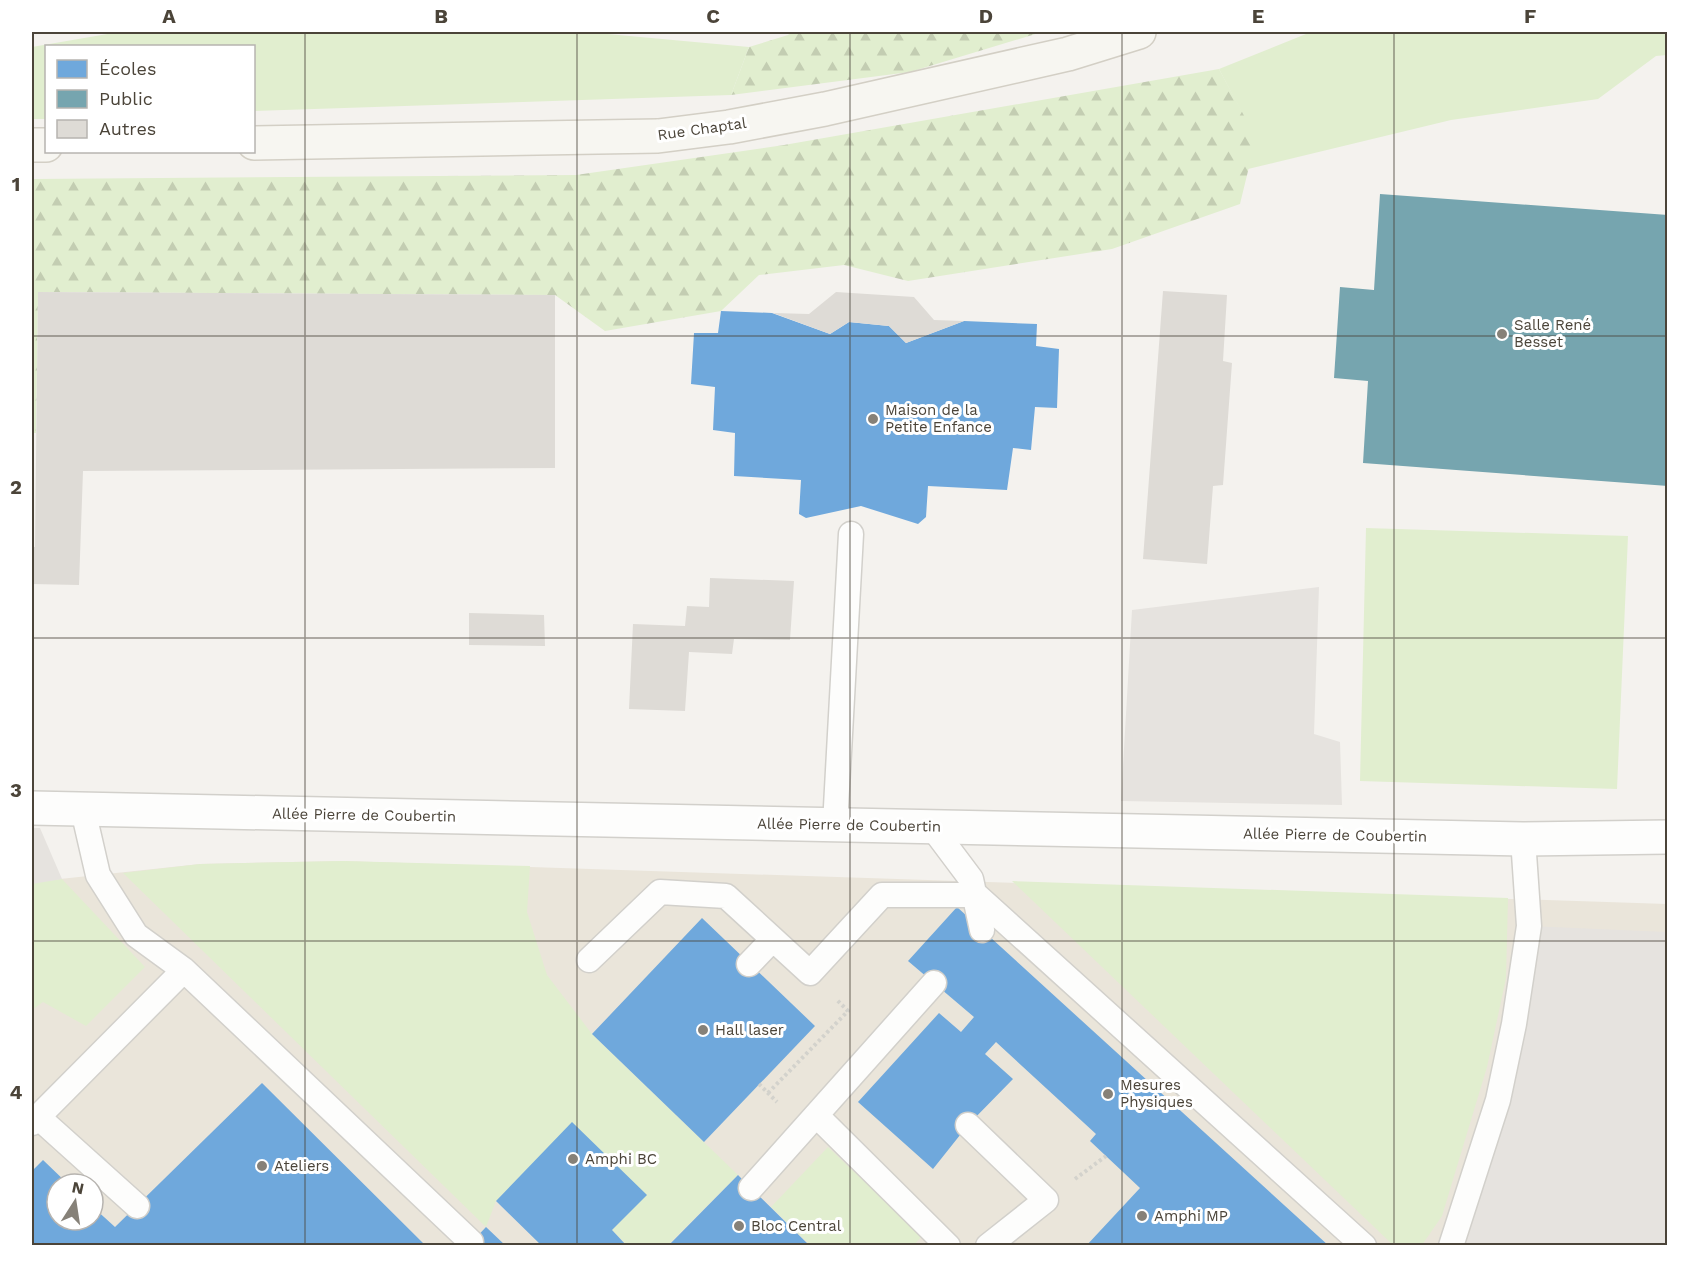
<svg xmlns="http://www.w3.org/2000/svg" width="1699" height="1277" font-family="'Work Sans',sans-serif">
<defs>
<pattern id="forest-firs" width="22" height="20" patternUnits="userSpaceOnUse" patternTransform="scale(1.5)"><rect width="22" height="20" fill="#e1eecf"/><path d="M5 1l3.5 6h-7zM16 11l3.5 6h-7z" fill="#c3cdb2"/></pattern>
</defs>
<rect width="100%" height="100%" fill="#f4f2ee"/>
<!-- education -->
<path fill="#eae5da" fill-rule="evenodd" d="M 343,861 L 1667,904 L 1667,1245 L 32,1245 L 32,882 L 200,864 ZM 57,1184 L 93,1184 L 93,1220 L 57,1220 Z"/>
<!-- grass -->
<path fill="#e1eecf" d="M 119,32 L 586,32 L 749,47 L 731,95 L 254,111 L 254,46 L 46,46 L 46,119 L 32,119 L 32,47 Z
M 1311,32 L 1667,32 L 1667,55 L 1656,56 L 1598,99 L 1451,120 L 1248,169 L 1255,138 L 1219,69 Z
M 1366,528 L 1628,536 L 1617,789 L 1360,781 Z
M 343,861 L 530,866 L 527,912 L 547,975 L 592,1034 L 738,1175 L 668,1245 L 627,1245 L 612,1230 L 646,1195 L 572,1123 L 496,1201 L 486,1227 L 123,873 L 200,864 Z
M 62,879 L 145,967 L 86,1026 L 43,1002 L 32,1010 L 32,882 Z
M 1012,881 L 1508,898 L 1506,978 L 1487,1067 L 1442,1216 L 1422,1245 L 1393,1245 Z
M 828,1147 L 922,1236 L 914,1245 L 810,1245 L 771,1207 Z"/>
<!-- forest -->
<path fill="url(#forest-firs)" d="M 791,32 L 1042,32 L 910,72 L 731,95 L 749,47 L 788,35 Z
M 1219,69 L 1256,138 L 1240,204 L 1112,249 L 908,281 L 844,265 L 759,275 L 721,311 L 605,331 L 555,295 L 38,292 L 36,433 L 32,433 L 32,179 L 576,175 L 784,145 Z"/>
<!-- parking -->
<path fill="#e6e3df" d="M 1319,587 L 1314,734 L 1340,742 L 1342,805 L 1121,801 L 1132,610 Z
M 32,828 L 40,828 L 62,879 L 32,884 Z
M 1529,926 L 1667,932 L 1667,1245 L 1451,1246 Z"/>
<!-- schools -->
<path fill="#6fa8dc" d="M 721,311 L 772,313 L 830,334 L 849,322 L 889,326 L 906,343 L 964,321 L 1037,324 L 1036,346 L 1059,349 L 1057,408 L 1035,407 L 1031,450 L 1013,448 L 1007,490 L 928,486 L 926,517 L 918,524 L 861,506 L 806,518 L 799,514 L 801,480 L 734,476 L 735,433 L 713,430 L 715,387 L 691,384 L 694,333 L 718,333 Z
M 957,907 L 1329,1246 L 1086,1246 L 1140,1188 L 1090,1141 L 1096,1134 L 996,1042 L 985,1054 L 1013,1079 L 968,1125 L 933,1169 L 858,1102 L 939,1013 L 961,1032 L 974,1017 L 908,961 Z
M 702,918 L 815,1026 L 704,1142 L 592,1034 Z
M 262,1083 L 426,1246 L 32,1246 L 32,1171 L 43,1160 L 68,1184 L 57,1184 L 57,1220 L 93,1220 L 93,1207 L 115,1227 Z
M 572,1122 L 647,1195 L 612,1230 L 627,1246 L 542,1246 L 496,1201 Z
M 738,1175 L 751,1188 L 810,1246 L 668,1246 Z
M 486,1227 L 506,1246 L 468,1246 Z"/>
<!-- public -->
<path fill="#76a5af" d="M 1380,194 L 1668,215 L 1668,486 L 1363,463 L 1368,381 L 1334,378 L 1340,287 L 1374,290 Z"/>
<!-- building -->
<path fill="#dedbd6" d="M 1163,291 L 1227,295 L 1223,361 L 1232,363 L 1223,485 L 1213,486 L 1207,564 L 1143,559 Z
M 38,292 L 555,295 L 555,468 L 83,471 L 79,585 L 32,584 L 32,547 L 35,547 Z
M 836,292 L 914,297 L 934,320 L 964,321 L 906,343 L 889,326 L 849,322 L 830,334 L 773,313 L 809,314 Z
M 710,578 L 794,581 L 790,640 L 734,639 L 732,654 L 689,652 L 685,711 L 629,709 L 633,624 L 685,626 L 687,606 L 709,607 Z
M 469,613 L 544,615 L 545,646 L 469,645 Z"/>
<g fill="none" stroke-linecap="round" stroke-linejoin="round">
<!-- lane casing -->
<g stroke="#d2d0cb" stroke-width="27">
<path id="lane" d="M 835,825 L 851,534
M 932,827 L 971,879 L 982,930
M 589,960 L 660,892 L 726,896 L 810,973 L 882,895 L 976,895 L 1364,1246
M 749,964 L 772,940
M 184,970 L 471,1242
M 817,1116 L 948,1246
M 38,1117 L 137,1206
M 32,1123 L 184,970 L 136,935 L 98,875 L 83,810
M 968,1125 L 1046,1200 L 988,1246
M 751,1188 L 934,983
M 1451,1246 L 1498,1100 L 1514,1024 L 1529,926 L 1523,839"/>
</g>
<!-- street casing -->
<g stroke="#d2d0cb" stroke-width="36">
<path id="street" d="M 32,808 L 1523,839 L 1668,837"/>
</g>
<!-- secondary casing -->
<g stroke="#d3cfc5" stroke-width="36">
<path id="secondary" d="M 254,143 L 658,136 L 729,127 L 825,109 L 1068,54 L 1139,32
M 32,145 L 46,145"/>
</g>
<!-- path -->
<path stroke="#d3d2cc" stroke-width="4" stroke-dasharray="3 3" stroke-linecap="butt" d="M 759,1084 L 777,1102
M 768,1093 L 848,1011 L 836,999
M 1075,1179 L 1106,1156"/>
<!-- lane -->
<use href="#lane" stroke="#fdfdfc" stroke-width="24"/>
<!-- street -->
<use href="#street" stroke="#fdfdfc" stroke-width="33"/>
<!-- secondary -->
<use href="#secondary" stroke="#f7f6f1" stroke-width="33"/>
</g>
<!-- grid -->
<path fill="none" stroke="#4b4439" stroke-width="1.5" stroke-opacity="0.55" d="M 305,32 L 305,1246M 577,32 L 577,1246M 850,32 L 850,1246M 1122,32 L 1122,1246M 1394,32 L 1394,1246M 32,336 L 1668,336M 32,638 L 1668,638M 32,941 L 1668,941"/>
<!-- markers -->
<g fill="#868178" stroke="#fff" stroke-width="2">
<circle cx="1502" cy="334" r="6"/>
<circle cx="873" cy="419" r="6"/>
<circle cx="703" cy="1030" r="6"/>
<circle cx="1108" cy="1094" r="6"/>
<circle cx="573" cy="1159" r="6"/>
<circle cx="262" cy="1166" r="6"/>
<circle cx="1142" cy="1216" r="6"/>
<circle cx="739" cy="1226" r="6"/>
</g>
<g text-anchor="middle" stroke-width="6" stroke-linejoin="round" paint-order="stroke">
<!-- street labels -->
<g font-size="15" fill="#4b4439" stroke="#fff">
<text transform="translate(702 129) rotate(-8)" y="5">Rue Chaptal</text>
<text transform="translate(364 815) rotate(1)" y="5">Allée Pierre de Coubertin</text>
<text transform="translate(849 825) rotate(1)" y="5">Allée Pierre de Coubertin</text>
<text transform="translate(1335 835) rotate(1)" y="5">Allée Pierre de Coubertin</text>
</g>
<!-- poi labels -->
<g font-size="15" fill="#4b4439" stroke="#fff" text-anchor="start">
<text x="1514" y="330">Salle René<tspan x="1514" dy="17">Besset</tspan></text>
<text x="885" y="415">Maison de la<tspan x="885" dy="17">Petite Enfance</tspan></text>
<text x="715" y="1035">Hall laser</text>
<text x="1120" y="1090">Mesures<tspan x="1120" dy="17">Physiques</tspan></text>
<text x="585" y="1164">Amphi BC</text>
<text x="274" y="1171">Ateliers</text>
<text x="1154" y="1221">Amphi MP</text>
<text x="751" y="1231">Bloc Central</text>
</g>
</g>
<!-- border -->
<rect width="1699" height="1277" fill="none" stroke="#ffffff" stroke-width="66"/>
<!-- legend -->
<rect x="45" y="45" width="210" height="108" fill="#ffffff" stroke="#b7b4b0" stroke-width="1.5"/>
<rect x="57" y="60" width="30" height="18" fill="#6fa8dc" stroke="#b7b4b0" stroke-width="1.5"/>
<text x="99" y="75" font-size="18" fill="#4b4439">Écoles</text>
<rect x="57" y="90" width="30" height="18" fill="#76a5af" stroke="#b7b4b0" stroke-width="1.5"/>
<text x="99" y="105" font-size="18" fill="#4b4439">Public</text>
<rect x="57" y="120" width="30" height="18" fill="#dedbd6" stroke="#b7b4b0" stroke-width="1.5"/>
<text x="99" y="135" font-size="18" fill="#4b4439">Autres</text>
<!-- north arrow -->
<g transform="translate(75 1202) rotate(12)"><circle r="28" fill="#ffffff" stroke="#b7b4b0" stroke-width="1.5"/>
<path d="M0-4.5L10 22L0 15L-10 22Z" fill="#868178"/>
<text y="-9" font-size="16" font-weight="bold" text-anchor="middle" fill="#4b4439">N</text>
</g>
<rect x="33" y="33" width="1633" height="1211" fill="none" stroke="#4b4439" stroke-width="2"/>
<g font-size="20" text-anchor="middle" font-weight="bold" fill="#4b4439">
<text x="169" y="23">A</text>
<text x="441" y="23">B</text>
<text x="713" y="23">C</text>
<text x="986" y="23">D</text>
<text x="1258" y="23">E</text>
<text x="1530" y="23">F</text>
<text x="16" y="191">1</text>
<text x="16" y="494">2</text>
<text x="16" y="797">3</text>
<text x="16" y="1099">4</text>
</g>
</svg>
